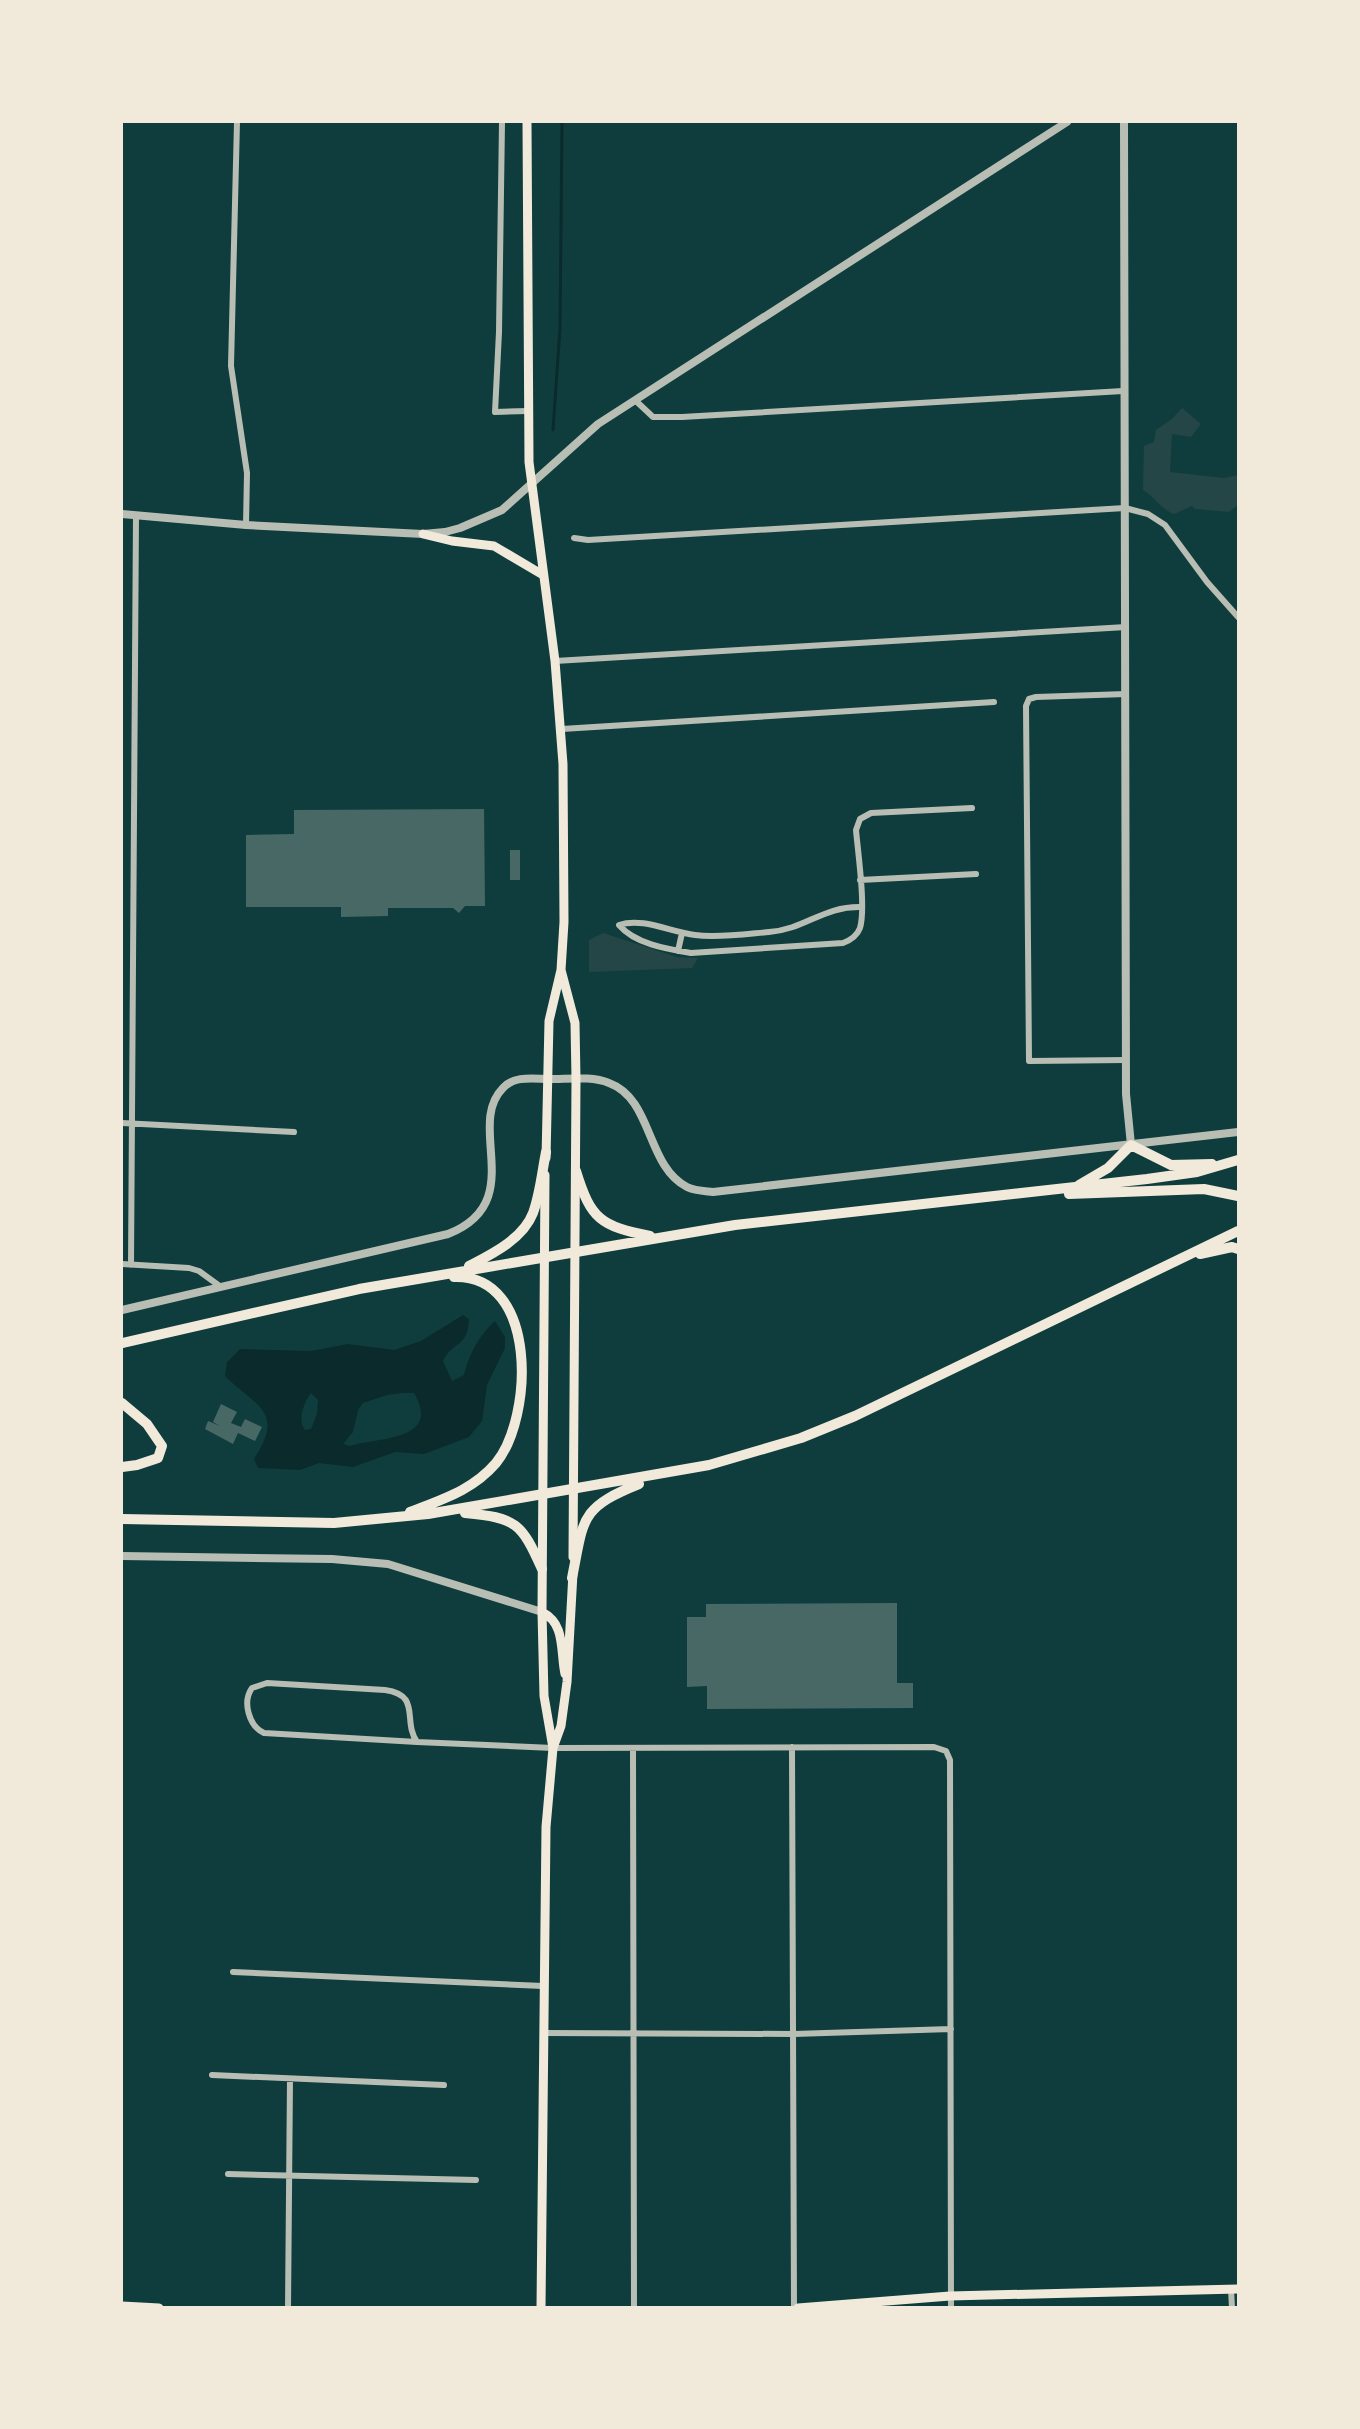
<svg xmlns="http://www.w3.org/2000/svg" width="1360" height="2429" font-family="Literata,serif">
<rect width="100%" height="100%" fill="#0f3d3e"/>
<!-- green -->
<path fill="#244646" d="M 1182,408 L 1201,424 L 1191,437 L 1172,434 L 1170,472 L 1224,478 L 1238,475 L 1238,505 L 1229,512 L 1195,509 L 1192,506 L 1174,514 C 1156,506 1158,499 1143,490 L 1144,446 L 1154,442 L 1156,430 L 1172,419 Z
M 603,933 L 677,957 L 698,958 L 692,968 L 589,972 L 589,940 Z"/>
<!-- water -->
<path fill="#0a2a2b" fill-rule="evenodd" d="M 463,1315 L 469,1319 C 467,1350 454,1339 443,1361 L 452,1381 L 464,1375 C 468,1356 480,1334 495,1321 L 505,1337 L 505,1348 L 487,1385 L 482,1421 L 469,1437 L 424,1454 L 395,1452 L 353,1467 L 319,1463 L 300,1470 L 258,1468 L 254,1459 C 286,1411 255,1406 225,1376 L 227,1362 L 240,1349 L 311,1351 L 348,1344 L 394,1350 L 421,1341 ZM 311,1393 L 318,1400 L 317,1414 L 311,1429 L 305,1430 C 297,1420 304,1402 311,1393 ZM 402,1393 L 414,1393 C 442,1441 379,1437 350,1446 L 343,1444 L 353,1432 L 358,1410 L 363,1403 L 387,1395 Z"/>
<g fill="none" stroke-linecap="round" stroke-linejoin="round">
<!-- stream -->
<path stroke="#0a2a2b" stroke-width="3" d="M 553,430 L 560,328 L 562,122"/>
</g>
<!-- building -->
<path fill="#486865" d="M 484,809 L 485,906 L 465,906 L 459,913 L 453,908 L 388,908 L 388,916 L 341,917 L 341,907 L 246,907 L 246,835 L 294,834 L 294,810 Z
M 510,850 L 520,850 L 520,880 L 510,880 Z
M 221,1404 L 237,1412 L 231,1423 L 241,1427 L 245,1419 L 262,1427 L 255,1441 L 238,1433 L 233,1444 L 205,1429 L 208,1421 L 220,1426 L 213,1422 Z
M 897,1603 L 897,1683 L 913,1683 L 913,1708 L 707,1709 L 707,1686 L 687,1687 L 687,1617 L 706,1617 L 706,1604 Z"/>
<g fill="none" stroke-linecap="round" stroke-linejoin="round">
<!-- minor -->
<path stroke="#b8beb3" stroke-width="6" d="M 237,122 L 231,366 L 247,473 L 246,525
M 502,122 L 499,332 L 495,412 L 527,411
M 636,401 L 653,417 L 682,417 L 1123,391
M 574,538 L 588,540 L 1125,508 L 1148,514 L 1165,525 L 1207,582 L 1238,617
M 555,661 L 1126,627
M 1126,694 L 1036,697 L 1029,699 L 1026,706 L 1029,1061 L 1126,1060
M 562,729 L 994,702
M 860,880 L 976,874
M 861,907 C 823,906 806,929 769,932 C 746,934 718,938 695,935 C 670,932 643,917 619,925 C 635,944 667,949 691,953 L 843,943 C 851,940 857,936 860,928 C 866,908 858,853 856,830 L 860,819 L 871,813 L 972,808
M 678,951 L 682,933
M 122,1123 L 294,1132
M 122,1264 L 189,1268 L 199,1271 L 221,1287
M 131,1265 L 136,515
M 267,1683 L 385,1690 C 422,1695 402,1721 417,1742 L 264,1733 C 249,1726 242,1702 252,1688 Z
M 417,1742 L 553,1748 L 934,1747 L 946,1751 L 950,1760 L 951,2308
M 792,1747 L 794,2308
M 633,1748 L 634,2308
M 233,1972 L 543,1986
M 543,2033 L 794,2034 L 951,2029
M 212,2075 L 444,2085
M 228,2174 L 476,2180
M 1231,2289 L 1232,2308
M 288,2308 L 290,2079"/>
<!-- tertiary -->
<path stroke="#b8beb3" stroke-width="8" d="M 1124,122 L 1126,1094 L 1131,1145
M 122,514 L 246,525 L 423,534 L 445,532 L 460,528 L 502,510 L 598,424 L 1067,122
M 122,1310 L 448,1234 C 529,1202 465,1126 503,1088 C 515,1075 534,1079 550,1079 C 569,1079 592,1076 609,1083 C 653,1099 646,1166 687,1187 C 695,1191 704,1191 713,1192 L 1238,1132
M 122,1556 L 332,1559 L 388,1564 L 542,1612"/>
<!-- secondary -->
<path stroke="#f1e9da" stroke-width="9" d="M 527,122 L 529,462 L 555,661 L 563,764 L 564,922 L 561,970 L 549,1021 L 546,1158
M 423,534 L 452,541 L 494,546 L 543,575
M 561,970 L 575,1023 L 576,1079 L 573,1557
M 545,1175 L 542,1612 L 544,1696 L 553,1748
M 542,1612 C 566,1624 560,1651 565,1674
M 122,2306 L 159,2308
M 541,2308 L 546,1827 L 553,1748 L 561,1726 L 567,1682 L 573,1573
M 798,2308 L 950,2296 L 1238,2289"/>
<!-- trunk -->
<path stroke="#f1e9da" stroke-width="10" d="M 576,1171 C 591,1220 601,1226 650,1236
M 1079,1185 L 1108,1168 L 1131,1145 L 1171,1165 L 1212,1164
M 1069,1194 L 1204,1189 L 1238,1196
M 1200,1254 L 1232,1247 L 1238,1249
M 469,1266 C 492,1254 523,1239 533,1213 C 540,1194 542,1172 546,1152
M 122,1343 L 359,1289 L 735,1225 L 1147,1179 L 1197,1172 L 1238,1160
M 122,1403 L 147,1424 L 162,1446 L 158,1458 L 137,1465 L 122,1467
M 410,1512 C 443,1499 473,1490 496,1463 C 533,1418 539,1274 454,1277
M 465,1513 C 516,1518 521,1522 542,1569
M 122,1519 L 334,1523 L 428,1514 L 709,1465 L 801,1438 L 855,1416 L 1238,1231
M 572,1578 C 584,1519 579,1508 639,1484"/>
</g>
<!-- border -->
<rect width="1360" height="2429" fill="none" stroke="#f1e9da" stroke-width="246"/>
</svg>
